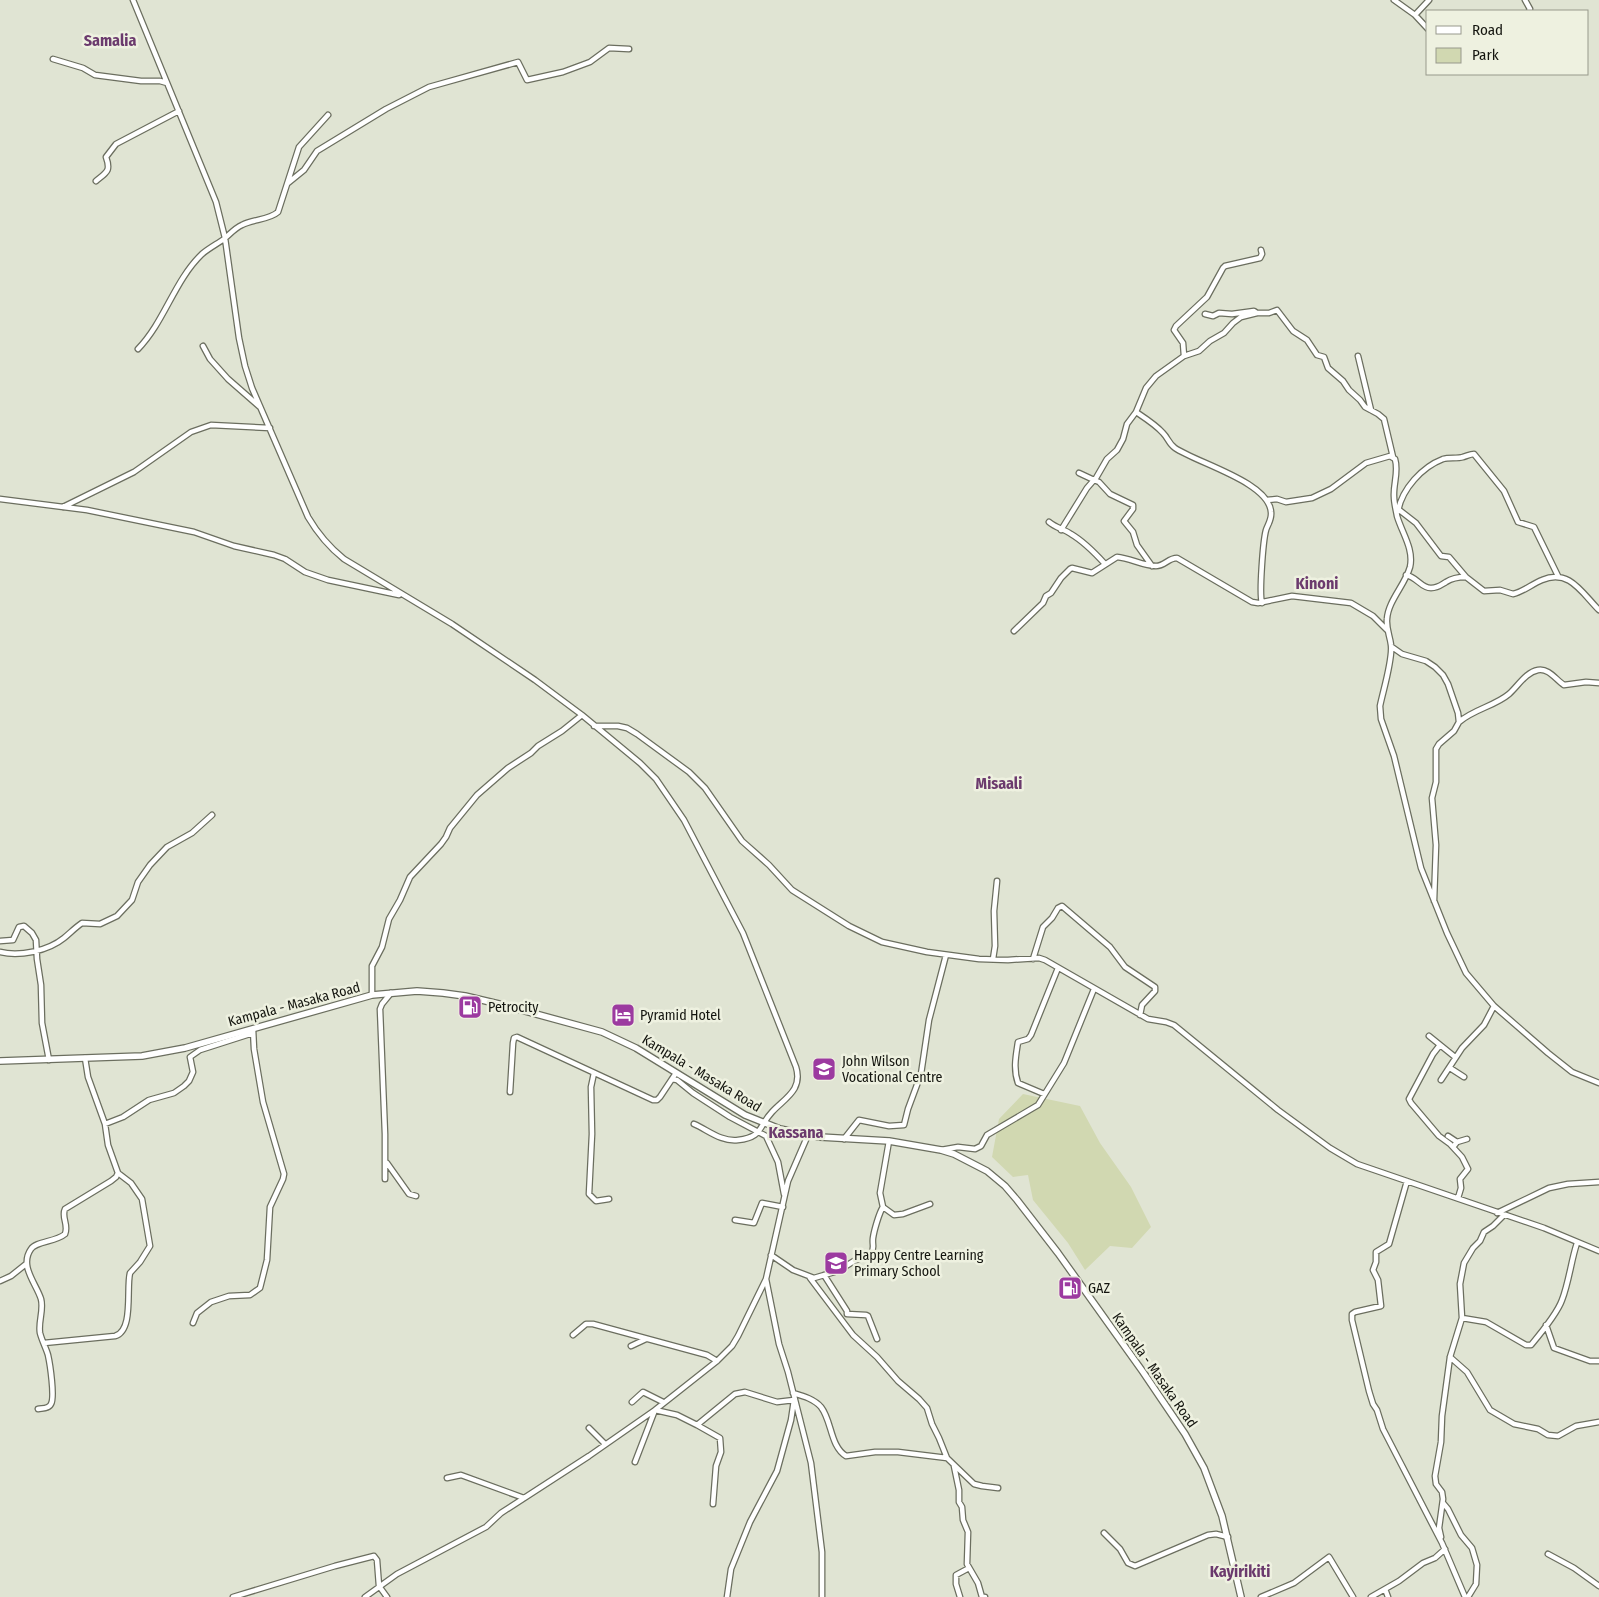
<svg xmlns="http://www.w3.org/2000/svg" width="1599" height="1597" font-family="'Fira Sans Condensed',sans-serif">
<rect width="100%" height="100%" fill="#e0e4d3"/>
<!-- green -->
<path fill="#d1d8b1" d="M 1023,1094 L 1080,1106 L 1100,1143 L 1131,1187 L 1151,1227 L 1132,1248 L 1110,1246 L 1085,1270 L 1068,1243 L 1033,1200 L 1028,1175 L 1013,1177 L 992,1157 L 999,1119 Z"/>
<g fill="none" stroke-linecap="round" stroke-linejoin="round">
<!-- minor casing -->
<g stroke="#6b6e5f" stroke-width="7">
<path id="minor" d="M 133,0 L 216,202 L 225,238 L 239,338 L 245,366 L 252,388 L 308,517 C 318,534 329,547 344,559 L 452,624 L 535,680 L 582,715 L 640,763 L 656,779 L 684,820 L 743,933 L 796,1067 C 803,1090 785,1098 772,1112 C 758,1127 763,1137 738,1140 C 721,1142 708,1130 694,1124
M 1394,0 L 1415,15
M 1525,0 L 1530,9 L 1529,11
M 1428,29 L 1415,15 L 1429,0
M 53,59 L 83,68 L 95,75 L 141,81 L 160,81 L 167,83
M 96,181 C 107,172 111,171 106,157 L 116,144 L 179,111
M 288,183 L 304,170 L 317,151 L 386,109 L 429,87 L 518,62 L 527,80 L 563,72 L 590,62 L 609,48 L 629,49
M 1205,314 L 1213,316 L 1219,313 L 1232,314 L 1254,311 L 1257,313
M 203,346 L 210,359 L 228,379 L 260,407
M 138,349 C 165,321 174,281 202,254 C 209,248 217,244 224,239 C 230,234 235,228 242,225 C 253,219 269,220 278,212 L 299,147 L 328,115
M 1184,356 L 1199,351 L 1210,341 L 1224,333 L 1233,323 L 1241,317 L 1257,313 L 1269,313 L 1277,310 L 1293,331 L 1307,340 L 1317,355 L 1324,357 L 1328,368 L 1343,381 L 1349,390 L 1360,400 L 1365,407 L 1378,414 L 1384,419 L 1393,457
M 1358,356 L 1371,410
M 1136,412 C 1145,418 1156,425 1163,433 C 1168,438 1169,444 1175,448 C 1197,463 1269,482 1271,512 C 1272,519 1268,524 1266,530 C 1263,541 1259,594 1262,603
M 1079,473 L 1094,480 L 1096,478 L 1107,459 L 1117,450 L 1123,439 L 1127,424 L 1136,412 L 1146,388 L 1156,376 L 1184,356 L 1183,343 L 1174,330 L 1176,326 L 1207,297 L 1223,268 L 1225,266 L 1260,258 L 1262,254 L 1261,250
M 0,499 L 87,510 L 194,532 L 234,546 L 274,555 L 285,559 L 305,572 L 328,580 L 399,595
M 1267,500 L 1277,499 L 1286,502 L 1312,498 L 1331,489 L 1366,463 L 1390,456 L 1395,459 C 1399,472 1393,484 1394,497 C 1394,503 1396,510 1397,516 C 1402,533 1414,549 1410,567 C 1405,585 1388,601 1387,619 C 1386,629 1390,636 1391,645 C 1393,659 1383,691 1380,706 L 1381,719 L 1394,756 L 1421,868 L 1447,933 L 1466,973 L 1494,1006 L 1548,1053 L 1572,1072 L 1599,1083
M 63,507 L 134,472 L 191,432 L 211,425 L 270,428
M 1398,509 L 1416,523 L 1441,556 L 1449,557 L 1466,577
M 1398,511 C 1402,489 1422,467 1443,459 C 1449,457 1457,459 1463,457 C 1467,456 1470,454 1474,454 L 1504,491 L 1518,522 L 1534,527 L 1558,576
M 1049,522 C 1056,528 1064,529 1071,534 C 1083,541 1095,553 1105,564
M 1061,530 L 1087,488 L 1094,480 L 1099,482 L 1110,494 L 1133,505 L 1133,509 L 1124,521 L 1133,532 L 1137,545 L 1152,566
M 1406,575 C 1417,577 1421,588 1431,588 C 1438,588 1441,585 1446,582 C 1452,578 1459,577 1466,577 L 1484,591 L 1500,590 L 1513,594 C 1523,592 1532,584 1542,580 C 1569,568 1582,593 1599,610
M 1014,631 L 1043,603 L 1046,596 L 1051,593 L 1061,578 L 1070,569 L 1072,568 L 1092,573 L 1117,557 C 1130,558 1143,566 1156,566 C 1165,566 1168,558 1177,558 L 1252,602 L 1258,603 L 1292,596 L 1351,603 L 1373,616 L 1387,630
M 1392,647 L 1402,654 L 1426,661 L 1435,667 L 1443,675 L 1448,684 L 1458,713 L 1459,722 L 1454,731 L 1439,744 L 1436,749 L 1436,782 L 1432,798 L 1436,845 L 1434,901
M 1459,722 C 1474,709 1495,706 1509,694 C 1518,686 1526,672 1538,670 C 1549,668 1556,680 1564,685 L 1586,682 L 1599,683
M 594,726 L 618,726 L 627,728 L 637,734 L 689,772 L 705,788 L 742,841 L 769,865 L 792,890 L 849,926 L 882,942 L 927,952 L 979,959 L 1008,960 L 1039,958 L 1045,960 L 1148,1019 L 1166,1022 L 1174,1025 L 1278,1110 L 1330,1148 L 1357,1164 L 1544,1228 L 1599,1251
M 0,941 L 13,940 L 19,927 L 24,926 L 32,933 L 36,940 L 37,959 L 41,985 L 42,1023 L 49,1060
M 0,952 C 19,957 48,951 64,938 C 70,933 76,927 82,923 L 100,924 L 117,916 L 132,900 L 138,882 L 150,865 L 167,847 L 192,833 L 212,815
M 993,959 L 995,946 L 994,911 L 997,881
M 1033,959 L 1043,927 L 1052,918 L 1058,908 L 1062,906 L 1110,947 L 1125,967 L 1155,987 L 1155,991 L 1142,1005 L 1140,1015
M 372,995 L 372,966 L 382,947 L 389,919 L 400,900 L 410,877 L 441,844 L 446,837 L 450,828 L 477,795 L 508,768 L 531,753 L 538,746 L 562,731 L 582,715
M 1429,1036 L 1455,1057
M 1440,1045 L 1433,1054 L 1409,1099 L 1411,1103 L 1439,1136 L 1450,1144 L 1462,1157 L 1468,1169 L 1460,1179 L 1461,1188 L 1458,1198
M 1450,1068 L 1464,1077
M 594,1073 L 591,1087 L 592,1134 L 589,1194 L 596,1201 L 609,1199
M 672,1079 L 677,1080 L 693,1093 L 730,1117 L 766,1136 L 778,1162 L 784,1194
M 1441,1080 L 1462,1048 L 1484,1025 L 1494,1006
M 510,1092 L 513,1043 L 514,1038 L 517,1037 L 653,1100 L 657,1100 L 660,1097 L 676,1073
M 1044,1094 L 1018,1083 C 1013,1069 1016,1055 1018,1042 L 1028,1039 L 1031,1035 L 1058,968
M 105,1124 L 123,1117 L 149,1100 L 174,1093 L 184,1086 L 189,1081 L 193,1072 L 190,1057 L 200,1050 L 253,1033
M 808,1135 L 788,1181 L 766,1279 L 779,1344 L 788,1372 L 811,1463 L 822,1552 L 822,1597
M 1448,1136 L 1457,1142
M 844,1139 L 859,1120 L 889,1126 L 904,1125 L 908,1109 L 921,1074 L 929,1020 L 946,955
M 889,1141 L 880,1193 L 883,1207 L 894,1215 L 903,1214 L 930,1204
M 1453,1147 L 1457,1142 L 1467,1139
M 941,1150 L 958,1147 L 975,1149 L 981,1146 L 987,1135 L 1038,1105 L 1064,1063 L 1094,989
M 387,1163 L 409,1194 L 416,1196
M 385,1179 L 385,1134 L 380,1009 L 382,1004 L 391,993
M 1407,1181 L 1389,1244 L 1376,1252 L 1376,1262 L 1373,1270 L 1378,1280 L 1381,1306 L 1355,1312 L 1352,1314 L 1352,1320 L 1369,1391 L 1373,1404 L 1377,1410 L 1383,1429 L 1442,1543 L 1465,1597
M 1497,1213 L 1549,1188 L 1568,1184 L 1599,1182
M 735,1220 L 754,1223 L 762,1203 L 783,1207
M 771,1255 L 793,1270 L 814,1278 L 838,1271 L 854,1261 L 871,1254 C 875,1248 872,1245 873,1238 C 874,1231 879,1213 883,1207
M 824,1275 L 847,1311 L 847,1314 L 866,1315 L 868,1316 L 877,1339
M 810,1278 L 853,1335 L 877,1357 L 898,1381 L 919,1399 L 927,1408 L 932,1424 L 939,1438 L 947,1458
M 0,1281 L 11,1276 L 26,1264
M 1462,1318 L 1486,1322 L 1526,1345 L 1531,1345 C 1541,1333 1557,1314 1562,1300 C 1569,1282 1571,1261 1577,1243
M 193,1323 L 197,1313 L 211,1302 L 229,1296 L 250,1295 L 260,1288 L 267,1260 L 270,1207 L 283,1179 L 284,1174 L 263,1102 L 254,1049 L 253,1029
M 1546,1325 L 1554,1348 L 1590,1361 L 1599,1361
M 573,1335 L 586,1324 L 593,1324 L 707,1355 L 717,1361
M 44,1343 L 115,1336 C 134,1331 126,1288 130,1273 L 140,1262 L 150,1246 L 142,1199 L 131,1183 L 118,1173 L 108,1145 L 105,1124 L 88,1077 L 85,1058
M 631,1346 L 646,1339
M 1450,1357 L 1467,1372 L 1490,1410 L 1514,1424 L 1538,1429 L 1548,1435 L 1558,1436 L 1576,1426 L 1599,1422
M 793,1393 C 803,1396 814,1399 821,1407 C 832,1421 830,1446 846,1456 L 875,1452 L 898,1452 L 947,1458 L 974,1484 L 982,1486 L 998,1488
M 632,1402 L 643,1392 L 663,1402
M 38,1409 C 42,1408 49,1409 51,1404 C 55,1397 50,1364 48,1355 C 46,1348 42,1341 40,1333 C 38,1322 44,1310 41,1299 C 36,1283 19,1266 31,1249 C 36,1241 56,1242 65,1234 C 69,1225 61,1217 65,1209 L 111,1181 L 116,1177 L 118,1173
M 697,1425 L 720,1438 L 721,1452 L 716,1466 L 713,1504
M 589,1428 L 605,1444
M 635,1462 L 655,1410 L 677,1415 L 697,1425 L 735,1394 L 745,1392 L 777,1402 L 794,1400 L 791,1420 L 777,1471 L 750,1522 L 731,1569 L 727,1597
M 954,1466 L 959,1490 L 959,1502 L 962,1507 L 963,1520 L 968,1532 L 967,1564 L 978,1583 L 982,1597 L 985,1597
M 447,1478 L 461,1475 L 524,1498
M 1443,1503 L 1448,1509 L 1461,1535 L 1472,1548 L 1477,1565 L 1476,1584 L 1468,1597
M 1104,1533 L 1120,1549 L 1128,1563 L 1135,1566 L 1208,1535 L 1216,1534 L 1228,1537
M 1441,1537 L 1439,1528 L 1443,1499 L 1442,1492 L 1436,1484 L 1435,1476 L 1441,1442 L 1442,1416 L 1450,1357 L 1462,1318 L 1460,1284 L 1464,1263 L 1473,1248 L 1480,1241 L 1484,1232 L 1493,1226 L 1504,1215
M 1548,1554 L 1574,1568 L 1599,1586
M 1385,1589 L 1388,1597
M 233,1597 L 335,1566 L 374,1556 L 377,1560 L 379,1586 L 387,1597
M 365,1597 L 397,1574 L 486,1527 L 501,1513 L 589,1456 L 655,1410 L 717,1361 L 732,1346 L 738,1336 L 766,1279
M 960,1597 L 956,1584 L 956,1575 L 969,1568
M 1261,1597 L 1294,1583 L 1329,1557 L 1353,1597
M 1371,1597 L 1399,1581 L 1423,1563 L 1435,1558 L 1445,1549"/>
</g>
<!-- major casing -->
<g stroke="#6b6e5f" stroke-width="8">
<path id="major" d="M 0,1061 L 142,1056 L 185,1048 L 372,995 L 417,991 L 443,993 L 465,996 L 503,1005 L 602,1032 L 636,1048 L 745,1115 L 780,1129 L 820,1137 L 889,1141 L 941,1150 L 954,1154 L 987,1171 L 1005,1186 L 1017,1200 L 1058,1253 L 1143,1372 L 1185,1434 L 1204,1468 L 1222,1516 L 1241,1597"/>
</g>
<!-- minor -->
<use href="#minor" stroke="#fff" stroke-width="4.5"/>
<!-- major -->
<use href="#major" stroke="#fff" stroke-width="5.5"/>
</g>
<!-- icons -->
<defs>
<g id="fuel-square" transform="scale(1.25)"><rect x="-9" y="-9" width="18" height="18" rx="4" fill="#9c3aa0" stroke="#eef1e0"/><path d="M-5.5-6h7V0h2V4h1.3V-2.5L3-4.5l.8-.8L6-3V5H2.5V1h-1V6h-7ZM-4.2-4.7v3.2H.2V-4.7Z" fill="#fff"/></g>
<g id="hotel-square" transform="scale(1.25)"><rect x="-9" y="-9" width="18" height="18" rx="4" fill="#9c3aa0" stroke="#eef1e0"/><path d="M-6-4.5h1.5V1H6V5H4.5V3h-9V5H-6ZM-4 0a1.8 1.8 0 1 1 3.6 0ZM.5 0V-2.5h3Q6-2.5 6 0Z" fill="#fff"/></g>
<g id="school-square" transform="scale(1.25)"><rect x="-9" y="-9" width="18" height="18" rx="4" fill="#9c3aa0" stroke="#eef1e0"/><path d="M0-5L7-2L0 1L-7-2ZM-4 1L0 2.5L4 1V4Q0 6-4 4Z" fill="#fff"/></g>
</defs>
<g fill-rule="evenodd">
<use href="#fuel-square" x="470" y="1007"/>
<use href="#hotel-square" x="623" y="1015"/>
<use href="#school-square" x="824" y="1069"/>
<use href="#school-square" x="836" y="1263"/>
<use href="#fuel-square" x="1070" y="1288"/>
</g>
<g text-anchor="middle" stroke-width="5" stroke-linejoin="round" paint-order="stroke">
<!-- street labels -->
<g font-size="14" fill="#14150f" stroke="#eef1e0">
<text transform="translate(294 1004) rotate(-15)" y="5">Kampala - Masaka Road</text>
<text transform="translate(702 1073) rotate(31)" y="5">Kampala - Masaka Road</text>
<text transform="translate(1155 1370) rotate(55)" y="5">Kampala - Masaka Road</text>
</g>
<!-- poi labels -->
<g font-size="14" fill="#14150f" stroke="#eef1e0" text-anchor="start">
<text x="488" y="1012">Petrocity</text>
<text x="640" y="1020">Pyramid Hotel</text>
<text x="842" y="1066">John Wilson<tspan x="842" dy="16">Vocational Centre</tspan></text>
<text x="854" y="1260">Happy Centre Learning<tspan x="854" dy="16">Primary School</tspan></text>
<text x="1088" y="1293">GAZ</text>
</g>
<!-- quarter labels -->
<g font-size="16" font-weight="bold" fill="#6b3a6d" stroke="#eef1e0">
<text x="110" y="46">Samalia</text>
<text x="1317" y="589">Kinoni</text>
<text x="999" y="789">Misaali</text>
<text x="796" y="1138">Kassana</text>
<text x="1240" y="1577">Kayirikiti</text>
</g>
</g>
<!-- legend -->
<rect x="1426" y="10" width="162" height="65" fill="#eef1e0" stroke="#97998c"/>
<rect x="1436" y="26" width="25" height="8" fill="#ffffff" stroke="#97998c"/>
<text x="1472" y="35" font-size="15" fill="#14150f">Road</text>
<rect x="1436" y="48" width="25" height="15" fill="#d1d8b1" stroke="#97998c"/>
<text x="1472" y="60" font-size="15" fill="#14150f">Park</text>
</svg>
